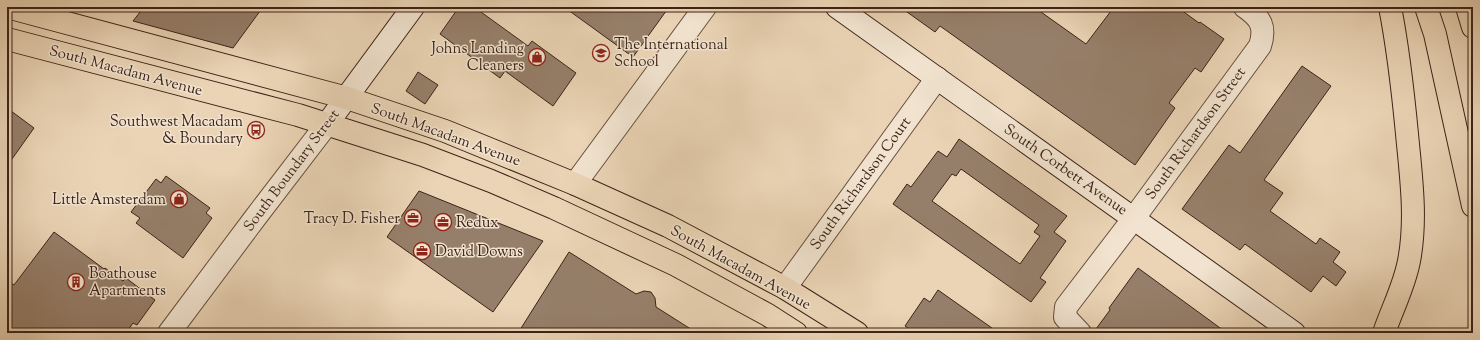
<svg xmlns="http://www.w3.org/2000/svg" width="1480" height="340" font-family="'Sorts Mill Goudy',serif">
<rect width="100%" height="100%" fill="#ead4b5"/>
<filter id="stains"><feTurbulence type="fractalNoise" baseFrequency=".005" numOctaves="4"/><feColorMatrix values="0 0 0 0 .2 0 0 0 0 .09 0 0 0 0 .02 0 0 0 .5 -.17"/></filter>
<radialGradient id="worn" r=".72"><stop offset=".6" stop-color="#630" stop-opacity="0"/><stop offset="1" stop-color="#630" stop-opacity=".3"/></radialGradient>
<!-- building -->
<path fill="#967f6a" stroke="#3c2318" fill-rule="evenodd" d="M 144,7 L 263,7 L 233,48 L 133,21 Z
M 459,7 L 474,7 L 528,46 L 532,41 L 576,73 L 553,106 L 505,71 L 500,78 L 440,34 Z
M 564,7 L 669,7 L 633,57 Z
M 900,7 L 1034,7 L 1086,44 L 1114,7 L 1177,7 L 1199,23 L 1200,22 L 1224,39 L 1201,72 L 1195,68 L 1169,103 L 1175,108 L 1135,165 L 940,26 L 935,32 Z
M 1302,66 L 1331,86 L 1264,180 L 1283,193 L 1270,211 L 1316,244 L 1320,238 L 1340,252 L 1333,262 L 1346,272 L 1336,286 L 1323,276 L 1311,292 L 1245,244 L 1240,250 L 1182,209 L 1229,145 L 1240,153 Z
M 418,72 L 438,85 L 425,104 L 406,91 Z
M 7,108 L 34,128 L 7,166 Z
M 959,139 L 1067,216 L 1054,232 L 1066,241 L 1040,278 L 1046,282 L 1031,302 L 893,204 L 907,184 L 911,187 L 938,151 L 947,157 ZM 961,169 L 1039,225 L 1034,232 L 1040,236 L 1020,264 L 932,201 L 952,174 L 956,176 Z
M 166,176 L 210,208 L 206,213 L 212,218 L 183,258 L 136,223 L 140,218 L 131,212 L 156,179 L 161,183 Z
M 419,191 L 543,241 L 493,312 L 387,237 Z
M 54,232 L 104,269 L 105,268 L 123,281 L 126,278 L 155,300 L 137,325 L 133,323 L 126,333 L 7,333 L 7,280 L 14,285 Z
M 569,252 L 636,294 L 644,291 L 651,292 L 655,298 L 656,307 L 697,333 L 518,333 Z
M 1138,268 L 1227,333 L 1093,333 L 1110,310 L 1109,308 Z
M 938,290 L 999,333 L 915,333 L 905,326 L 924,298 L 930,302 Z"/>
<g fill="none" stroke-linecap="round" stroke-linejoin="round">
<!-- street casing -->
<g stroke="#684f3f" stroke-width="24">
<path id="street" d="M 575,184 L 705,7
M 785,288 L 937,78
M 169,333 L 255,218 L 327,124
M 1080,333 L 1065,317 L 1066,307 L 1134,218 L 1260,46 C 1266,27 1261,18 1245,7"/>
</g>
<!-- secondary casing -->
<g stroke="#3c2318" stroke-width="24">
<path id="secondary" d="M 837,7 L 1294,333
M 327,124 L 413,7"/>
</g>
<!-- primary casing -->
<g stroke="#3c2318" stroke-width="24">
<path id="primary" d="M 7,7 L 347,98 L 445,131 L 575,184 L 668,226 L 785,288 L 857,333
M 7,39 L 298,115 L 423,155 L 491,181 L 554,208 L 676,265 L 768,315 L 796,333"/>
</g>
<!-- highway casing -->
<g stroke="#3c2318" stroke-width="24">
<path id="highway" d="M 1426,7 L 1435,34 L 1473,206
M 1467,7 L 1473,27
M 1384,333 C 1392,309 1404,287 1409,261 C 1417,219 1411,177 1407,134 C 1403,92 1398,48 1390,7"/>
</g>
<!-- street -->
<use href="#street" stroke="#f1e3cf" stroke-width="22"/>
<!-- secondary -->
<use href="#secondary" stroke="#f1e3cf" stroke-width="22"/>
<!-- primary -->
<use href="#primary" stroke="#ead4b5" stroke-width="22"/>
<!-- highway -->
<use href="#highway" stroke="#ead4b5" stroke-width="22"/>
</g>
<!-- icons -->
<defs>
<g id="school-ring" transform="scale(0.9)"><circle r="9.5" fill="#f1e3cf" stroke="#8f2418" stroke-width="1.5"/><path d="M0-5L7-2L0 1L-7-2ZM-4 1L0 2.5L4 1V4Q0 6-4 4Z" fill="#8f2418"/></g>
<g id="shop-ring" transform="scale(0.9)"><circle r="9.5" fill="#f1e3cf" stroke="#8f2418" stroke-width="1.5"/><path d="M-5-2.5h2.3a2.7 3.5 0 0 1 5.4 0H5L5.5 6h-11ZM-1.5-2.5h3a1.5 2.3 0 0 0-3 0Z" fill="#8f2418"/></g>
<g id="bus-ring" transform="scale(0.9)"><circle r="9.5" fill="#f1e3cf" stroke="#8f2418" stroke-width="1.5"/><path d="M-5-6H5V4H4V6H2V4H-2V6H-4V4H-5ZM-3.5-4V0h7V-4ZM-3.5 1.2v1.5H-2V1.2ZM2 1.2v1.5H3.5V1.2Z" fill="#8f2418"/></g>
<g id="office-ring" transform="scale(0.9)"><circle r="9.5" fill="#f1e3cf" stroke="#8f2418" stroke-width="1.5"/><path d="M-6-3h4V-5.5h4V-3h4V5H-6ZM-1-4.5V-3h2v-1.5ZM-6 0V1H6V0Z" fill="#8f2418"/></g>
<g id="building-ring" transform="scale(0.9)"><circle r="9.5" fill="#f1e3cf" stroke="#8f2418" stroke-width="1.5"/><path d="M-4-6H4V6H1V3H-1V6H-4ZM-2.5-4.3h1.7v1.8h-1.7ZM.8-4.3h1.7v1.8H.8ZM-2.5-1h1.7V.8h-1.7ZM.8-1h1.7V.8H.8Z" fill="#8f2418"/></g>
</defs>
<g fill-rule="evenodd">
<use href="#school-ring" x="601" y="53"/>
<use href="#shop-ring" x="537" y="57"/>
<use href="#bus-ring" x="256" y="130"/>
<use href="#shop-ring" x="179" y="199"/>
<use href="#office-ring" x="413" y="218"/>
<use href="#office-ring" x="443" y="222"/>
<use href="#office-ring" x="422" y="251"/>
<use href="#building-ring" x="76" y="282"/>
</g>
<g text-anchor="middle" stroke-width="3" stroke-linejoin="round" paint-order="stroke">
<!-- poi labels -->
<g font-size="15" fill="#3c2318" stroke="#f1e3cf" text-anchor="start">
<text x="614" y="49">The International<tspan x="614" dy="17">School</tspan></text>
<text x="524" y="53" text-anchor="end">Johns Landing<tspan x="524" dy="17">Cleaners</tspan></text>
<text x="243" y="126" text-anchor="end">Southwest Macadam<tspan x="243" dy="17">&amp; Boundary</tspan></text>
<text x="166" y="204" text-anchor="end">Little Amsterdam</text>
<text x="400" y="223" text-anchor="end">Tracy D. Fisher</text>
<text x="456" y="227">Redux</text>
<text x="435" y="256">David Downs</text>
<text x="89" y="278">Boathouse<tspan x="89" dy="17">Apartments</tspan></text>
</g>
<!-- street labels -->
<g font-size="15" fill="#3c2318" stroke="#f1e3cf">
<text transform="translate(126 70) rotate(15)" y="5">South Macadam Avenue</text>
<text transform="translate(1195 133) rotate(-54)" y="5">South Richardson Street</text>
<text transform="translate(446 134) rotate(20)" y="5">South Macadam Avenue</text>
<text transform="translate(1066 169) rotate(35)" y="5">South Corbett Avenue</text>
<text transform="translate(291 170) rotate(-53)" y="5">South Boundary Street</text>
<text transform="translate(860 183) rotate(-54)" y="5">South Richardson Court</text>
<text transform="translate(741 267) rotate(29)" y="5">South Macadam Avenue</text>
</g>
</g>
<!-- margin -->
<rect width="1480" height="340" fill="none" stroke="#ead4b5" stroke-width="24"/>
<rect x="8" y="8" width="1464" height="324" fill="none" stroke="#3c2318" stroke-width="2"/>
<rect x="12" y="12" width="1456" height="316" fill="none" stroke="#3c2318"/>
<rect width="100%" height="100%" filter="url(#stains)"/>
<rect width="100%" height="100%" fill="url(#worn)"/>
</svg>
